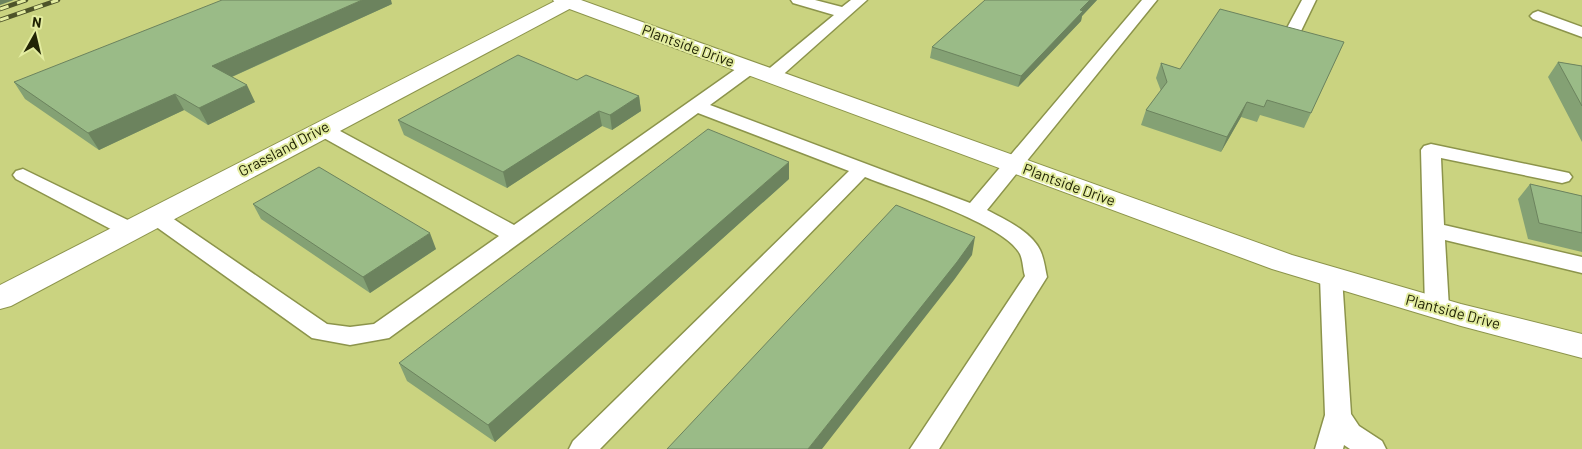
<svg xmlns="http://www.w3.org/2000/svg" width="1582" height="449" font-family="Barlow,sans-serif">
<rect width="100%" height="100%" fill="#d6df94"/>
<!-- built -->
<path fill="#cad380" d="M 0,0 L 1582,0 L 1582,449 L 0,449 Z"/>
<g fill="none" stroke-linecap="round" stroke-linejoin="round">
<!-- service casing -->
<g stroke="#8c944b" stroke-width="3">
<path id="service" d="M 791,0 L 815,0 L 842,7 L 851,0 L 867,0 L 777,80 L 771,81 L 765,80 L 762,76 L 765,72 L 834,15 L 793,3 Z
M 1142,0 L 1157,0 L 987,210 C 1004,219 1031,231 1040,250 C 1044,258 1045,268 1047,277 L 939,449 L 910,449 L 1025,276 C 1023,270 1023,260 1020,254 C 1004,223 899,191 865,177 L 600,449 L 569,449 L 573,441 L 849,171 L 698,113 L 389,338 L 350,345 L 312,338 L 148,221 L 144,216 L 148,211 L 155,209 L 162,211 L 327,324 L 350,327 L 374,324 L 499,236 L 315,133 L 313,129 L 315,125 L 322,123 L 329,125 L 514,225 L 743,64 L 755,64 L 757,68 L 755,72 L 710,105 L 970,203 Z
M 1302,0 L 1316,0 L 1301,31 L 1289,31 L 1287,28 Z
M 1538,11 L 1582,27 L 1582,37 L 1533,19 L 1530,16 L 1533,13 Z
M 1431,144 L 1569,173 L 1572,177 L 1569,181 L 1562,183 L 1441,158 L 1444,225 L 1582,257 L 1582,273 L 1445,240 L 1449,308 L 1445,314 L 1437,317 L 1429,314 L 1425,308 L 1421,150 L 1424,146 Z
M 23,169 L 138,225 L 141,230 L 138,235 L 130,237 L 122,235 L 16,179 L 13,175 L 16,171 Z
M 1331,269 L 1339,271 L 1342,277 L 1351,414 L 1359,426 L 1382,441 L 1386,449 L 1350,449 L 1344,445 L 1343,449 L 1315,449 L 1325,415 L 1320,277 L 1323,271 Z"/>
</g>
<!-- minor casing -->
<g stroke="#8c944b" stroke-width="2">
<path id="minor" d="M 557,0 L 576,0 L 578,2 L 575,6 L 11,306 L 0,309 L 0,285 Z"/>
</g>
<!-- tertiary casing -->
<g stroke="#8c944b" stroke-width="2">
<path id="tertiary" d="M 553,0 L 581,0 L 1292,255 L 1461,304 L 1582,334 L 1582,358 L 1461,326 L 1272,269 L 556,4 Z"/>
</g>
<!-- service -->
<use href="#service" fill="#fff" fill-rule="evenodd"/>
<!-- minor -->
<use href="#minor" fill="#fff" fill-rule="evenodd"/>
<!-- tertiary -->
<use href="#tertiary" fill="#fff" fill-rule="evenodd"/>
<!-- rail casing -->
<g stroke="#4e5329" stroke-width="4.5">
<path id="rail" d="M 0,9 L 26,0
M 0,20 L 58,0"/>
</g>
<!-- rail -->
<use href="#rail" stroke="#e3eca0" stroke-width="3" stroke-dasharray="9" stroke-linecap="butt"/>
</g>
<!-- wall -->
<path fill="#84a174" d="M 985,0 L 1097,0 L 1082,16 L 1081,21 L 1018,87 L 930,58 L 932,47 Z
M 392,4 L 232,77 L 255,102 L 208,125 L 184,110 L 99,150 L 25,99 L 14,82 Z
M 1344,42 L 1304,128 L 1260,115 L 1257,122 L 1241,117 L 1221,152 L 1141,125 L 1146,110 L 1161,91 L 1156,78 L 1161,63 L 1180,69 Z
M 1558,62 L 1582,66 L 1582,142 L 1548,77 Z
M 577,80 L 639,96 L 641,111 L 612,130 L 602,126 L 507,188 L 404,135 L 398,120 Z
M 789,179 L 495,442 L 407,381 L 399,363 Z
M 1530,184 L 1582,196 L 1582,252 L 1528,239 L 1518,199 Z
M 253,204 L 436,249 L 370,293 L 261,219 Z"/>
<!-- shaded-wall -->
<path fill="#6c835e" d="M 0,0 L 14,0 L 0,5 Z
M 362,0 L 391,0 L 392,4 L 220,82 L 212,66 Z
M 1090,0 L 1097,0 L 1082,16 L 1081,21 L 1018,87 L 1021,76 Z
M 247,85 L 255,102 L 208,125 L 199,108 Z
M 175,94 L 184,110 L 99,150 L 88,133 Z
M 639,96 L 641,111 L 612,130 L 610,115 Z
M 1247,102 L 1241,117 L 1221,152 L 1227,137 Z
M 599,111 L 602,126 L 507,188 L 503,172 Z
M 789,162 L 789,179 L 495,442 L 488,425 Z
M 430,233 L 436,249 L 370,293 L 363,277 Z
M 975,237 L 972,255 L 954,280 L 822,449 L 808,449 Z"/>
<!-- building -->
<path fill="#9abb87" stroke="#6c835e" d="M 222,0 L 362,0 L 212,66 L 247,85 L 199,108 L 175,94 L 88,133 L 14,82 Z
M 985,0 L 1090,0 L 1080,10 L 1083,11 L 1021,76 L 932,47 Z
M 1220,9 L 1344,42 L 1311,113 L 1267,100 L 1264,107 L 1247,102 L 1227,137 L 1146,110 L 1167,82 L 1161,63 L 1180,69 Z
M 518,55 L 577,80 L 586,75 L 639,96 L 610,115 L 599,111 L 503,172 L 398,120 Z
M 1558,62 L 1582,66 L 1582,106 Z
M 708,129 L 789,162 L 488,425 L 399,363 Z
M 319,167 L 430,233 L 363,277 L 253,204 Z
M 1530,184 L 1582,196 L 1582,233 L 1539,223 Z
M 896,205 L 975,237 L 957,262 L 808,449 L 667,449 Z"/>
<g text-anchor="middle" stroke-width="4" stroke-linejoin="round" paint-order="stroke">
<!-- street labels -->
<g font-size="15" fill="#212405" stroke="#e3eca0">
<text transform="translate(688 46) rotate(20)" y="5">Plantside Drive</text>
<text transform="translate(284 149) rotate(-28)" y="5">Grassland Drive</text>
<text transform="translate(1069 185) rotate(20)" y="5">Plantside Drive</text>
<text transform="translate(1453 312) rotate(15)" y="5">Plantside Drive</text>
</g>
</g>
<!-- north arrow -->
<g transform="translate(35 35) rotate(8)" stroke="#e3eca0" stroke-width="4" paint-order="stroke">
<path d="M0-4L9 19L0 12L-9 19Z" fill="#212405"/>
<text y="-8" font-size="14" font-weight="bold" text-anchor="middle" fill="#212405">N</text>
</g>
</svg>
